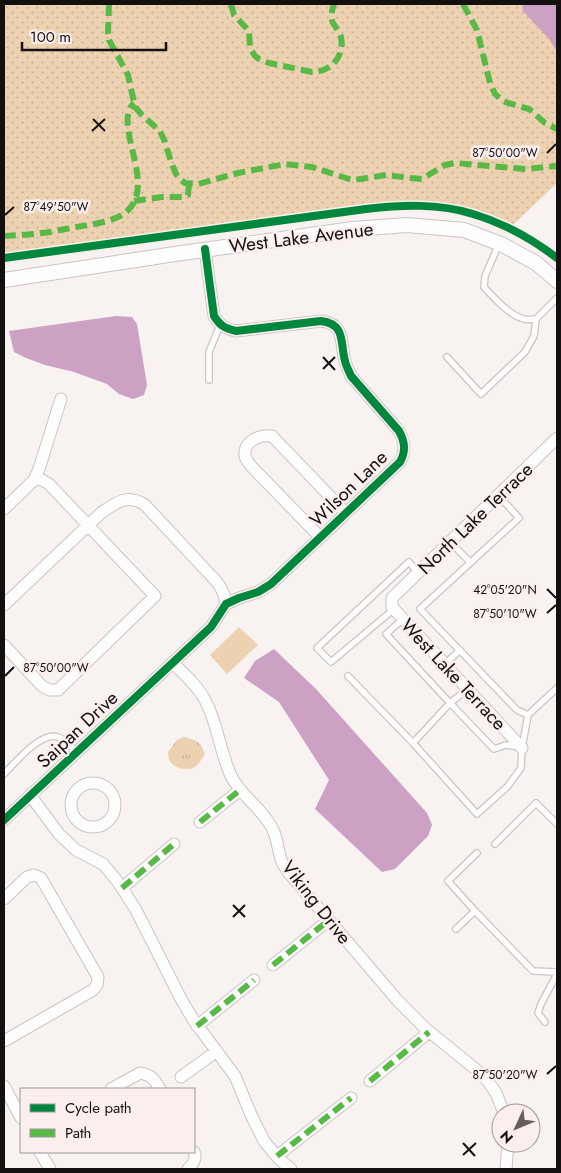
<svg xmlns="http://www.w3.org/2000/svg" width="561" height="1173" font-family="Jost,sans-serif">
<defs>
<pattern id="grass-dots" width="8" height="8" patternUnits="userSpaceOnUse" patternTransform="scale(1.25)"><rect width="8" height="8" fill="#edd2b1"/><path d="M2 2h.1M6 6h.1" fill="none" stroke="#cab397" stroke-width="1.8" stroke-linecap="round"/></pattern>
<pattern id="park-tufts" width="24" height="20" patternUnits="userSpaceOnUse" patternTransform="scale(1.25)"><rect width="24" height="20" fill="#edd2b1"/><path d="M3 7l-1-3M5 7V3M7 7l1-3M15 17l-1-3M17 17v-4M19 17l1-3" fill="none" stroke="#cab397"/></pattern>
</defs>
<rect width="100%" height="100%" fill="#f8f2f1"/>
<!-- grass -->
<path fill="url(#grass-dots)" d="M 4,4 L 557,4 L 557,183 L 513,225 L 488,215 L 457,207 L 417,202 L 348,206 L 4,254 Z"/>
<!-- park -->
<path fill="url(#park-tufts)" d="M 184,737 C 198,741 200,741 205,754 C 202,758 199,765 195,767 C 188,772 173,768 169,760 C 169,760 168,752 168,752 L 177,740 Z"/>
<!-- pitch -->
<path fill="#edd2b1" d="M 239,627 L 258,645 L 227,674 L 210,655 Z"/>
<!-- water -->
<path fill="#cca1c3" d="M 522,4 L 557,4 L 557,51 L 549,39 L 523,11 Z
M 116,316 L 132,317 L 137,324 L 147,385 L 144,395 L 133,399 L 119,394 L 107,384 L 74,372 L 45,365 L 26,358 L 14,352 L 9,331 Z
M 274,649 L 316,689 L 427,813 L 432,825 L 428,836 L 395,869 L 382,872 L 315,809 L 329,780 L 279,702 L 244,678 L 255,661 Z"/>
<g fill="none" stroke-linecap="round" stroke-linejoin="round">
<!-- service casing -->
<g stroke="#cac5c4" stroke-width="8">
<path id="service" d="M 499,244 L 485,276 L 484,287 C 494,298 509,315 524,319 C 527,320 532,319 536,319
M 447,357 L 481,394 L 525,352 L 534,336 L 536,319 L 557,298
M 209,380 L 209,352 L 220,325
M 498,495 L 519,518 L 420,609 L 517,710 L 528,715
M 450,542 L 470,562
M 394,609 L 331,662 L 317,648 L 409,562 L 418,573
M 403,619 L 386,634 L 450,703 L 468,689
M 445,664 L 460,650
M 348,676 L 413,743
M 519,747 L 506,745 L 494,749 L 450,703 L 413,743 L 477,814 L 508,786 L 521,768 L 522,748 L 528,715 L 557,688
M 4,774 C 15,763 41,731 58,737 C 65,739 71,747 77,752
M 495,844 L 536,803 L 557,824
M 475,911 L 448,881 L 477,853
M 456,929 L 475,911 L 533,971 L 557,972
M 545,1022 L 538,1013 L 541,1004 L 557,974"/>
</g>
<!-- minor casing -->
<g stroke="#cac5c4" stroke-width="13">
<path id="minor" d="M 4,509 L 34,480 L 39,469 L 61,399
M 320,537 L 251,466 C 250,465 247,460 246,459 C 240,443 259,434 272,436 L 346,513
M 4,605 L 101,513 C 116,503 127,493 145,505 L 216,581 C 222,588 225,595 226,604
M 4,645 L 42,686 L 50,690 L 58,690 L 155,596 L 49,484 L 40,479 L 34,480
M 173,663 C 184,674 198,686 205,700 C 218,724 220,752 231,776 C 240,794 256,804 267,820 C 278,834 276,844 281,859 C 282,864 286,868 288,872 L 398,1001 L 425,1028 L 479,1072 L 487,1080 L 496,1093 L 504,1113
M 522,748 L 392,607 L 392,598 L 557,438
M71 805a22 22 0 1 1 44 0a22 22 0 1 1-44 0Z
M 30,795 L 59,834 L 76,850 L 103,864 L 114,877 L 122,888 L 136,910 L 181,999 L 194,1021 L 235,1076 L 252,1117 L 264,1141 L 279,1159 L 291,1169
M 4,820 L 211,627 L 226,604 L 239,598 L 258,592 L 271,584 L 400,462 C 406,451 405,442 399,431 L 351,376 C 349,371 346,366 345,361 C 340,343 346,324 321,321 L 236,331 C 225,328 221,327 214,316 L 205,249
M 200,822 L 240,790
M 122,888 L 174,844
M 4,899 L 27,877 L 34,875 L 41,878 L 98,977 L 97,985 L 93,990 L 4,1041
M 273,965 L 329,920
M 197,1026 L 254,980
M 181,1077 L 217,1051
M 370,1081 L 429,1032
M 4,1086 L 21,1118
M 111,1089 L 140,1073 C 152,1075 154,1079 160,1089
M 40,1152 L 50,1169
M 277,1156 L 351,1098
M 188,1169 C 193,1165 197,1158 194,1152
M 506,1169 L 508,1143"/>
</g>
<!-- tertiary casing -->
<g stroke="#cac5c4" stroke-width="16">
<path id="tertiary" d="M 4,280 L 175,254 L 353,229 L 407,225 L 464,230 L 501,244 L 536,263 L 557,281"/>
</g>
<!-- service -->
<use href="#service" stroke="#fefdfd" stroke-width="5.5"/>
<!-- minor -->
<use href="#minor" stroke="#fefdfd" stroke-width="11"/>
<!-- tertiary -->
<use href="#tertiary" stroke="#fefdfd" stroke-width="14"/>
<!-- quiet -->
<path stroke="#58b947" stroke-width="6" stroke-dasharray="12 6" stroke-linecap="butt" d="M 109,4 L 108,33 L 109,40 L 128,75 L 135,107 L 142,115 L 160,131 L 165,142 L 171,162 L 176,174 L 181,180 L 185,183 L 198,184 L 238,173 L 285,164 L 312,167 L 349,179 L 354,180 L 386,175 L 411,178 L 422,179 L 445,165 L 455,163 L 526,169 L 557,166
M 231,4 L 234,15 L 249,31 L 250,48 L 255,56 L 259,59 L 269,63 L 312,72 C 331,72 345,56 341,37 C 340,32 336,28 333,23 C 330,17 332,10 334,4
M 463,4 L 477,30 L 490,83 L 495,94 L 503,101 L 508,103 L 529,109 L 545,123 L 557,129
M 134,201 L 162,197 L 184,197 L 188,195 L 189,183
M 4,236 C 16,235 29,235 42,233 C 53,232 64,229 76,227 C 90,225 106,223 120,216 C 164,192 110,126 134,103
M 200,822 L 240,790
M 122,888 L 174,844
M 273,965 L 329,920
M 197,1026 L 254,980
M 370,1081 L 429,1032
M 277,1156 L 351,1098"/>
<!-- cycleway casing -->
<g stroke="#fbefee" stroke-width="11">
<path id="cycleway" d="M 4,258 L 366,209 C 401,205 439,203 473,214 C 503,223 532,239 557,258
M 4,820 L 211,627 L 226,604 L 239,598 L 258,592 L 271,584 L 400,462 C 406,451 405,442 399,431 L 351,376 C 349,371 346,366 345,361 C 340,343 346,324 321,321 L 236,331 C 225,328 221,327 214,316 L 205,249"/>
</g>
<!-- cycleway -->
<use href="#cycleway" stroke="#00873e" stroke-width="8"/>
</g>
<!-- ticks -->
<path fill="none" stroke="#141010" stroke-width="2" d="M 93,119 L 105,131M 92,131 L 105,119M 547,153 L 556,144M 5,215 L 14,207M 323,357 L 335,370M 323,369 L 335,357M 547,589 L 556,598M 547,613 L 556,605M 5,676 L 14,667M 233,905 L 245,917M 233,917 L 245,905M 547,1074 L 556,1066M 463,1143 L 475,1156M 463,1155 L 476,1143"/>
<g text-anchor="middle" stroke-width="5" stroke-linejoin="round" paint-order="stroke">
<!-- street labels -->
<g font-size="19" fill="#141010" stroke="#fbefee">
<text transform="translate(301 237) rotate(-7)" y="7">West Lake Avenue</text>
<text transform="translate(348 488) rotate(-44)" y="7">Wilson Lane</text>
<text transform="translate(475 518) rotate(-44)" y="7">North Lake Terrace</text>
<text transform="translate(454 674) rotate(47)" y="7">West Lake Terrace</text>
<text transform="translate(77 729) rotate(-43)" y="7">Saipan Drive</text>
<text transform="translate(317 902) rotate(52)" y="7">Viking Drive</text>
</g>
</g>
<g font-size="12" text-anchor="middle" fill="#141010" stroke="#fbefee" stroke-width="5" stroke-linejoin="round" paint-order="stroke">
<text x="505" y="157">87°50'00"W</text>
<text x="56" y="211">87°49'50"W</text>
<text x="505" y="594">42°05'20"N</text>
<text x="505" y="618">87°50'10"W</text>
<text x="56" y="672">87°50'00"W</text>
<text x="505" y="1079">87°50'20"W</text>
</g>
<!-- border -->
<rect width="561" height="1173" fill="none" stroke="#141010" stroke-width="10"/>
<!-- legend -->
<rect x="20" y="1088" width="175" height="65" fill="#fbefee" stroke="#9f9695"/>
<rect x="30" y="1104" width="25" height="8" fill="#00873e" stroke="#9f9695"/>
<text x="65" y="1113" font-size="15" fill="#141010">Cycle path</text>
<rect x="30" y="1129" width="25" height="8" fill="#58b947" stroke="#9f9695"/>
<text x="65" y="1138" font-size="15" fill="#141010">Path</text>
<!-- north arrow -->
<g transform="translate(516 1128) rotate(226)"><circle r="24" fill="#fbefee" stroke="#9f9695"/>
<path d="M0-4L9 19L0 12L-9 19Z" fill="#645f5f"/>
<text y="-8" font-size="14" font-weight="bold" text-anchor="middle" fill="#141010">N</text>
</g>
<!-- scale -->
<path d="M22 42v8h144v-8" fill="none" stroke="#141010" stroke-width="2.5"/>
<text x="30" y="42" font-size="15" fill="#141010" stroke="#fbefee" stroke-width="4" paint-order="stroke">100 m</text>
</svg>
